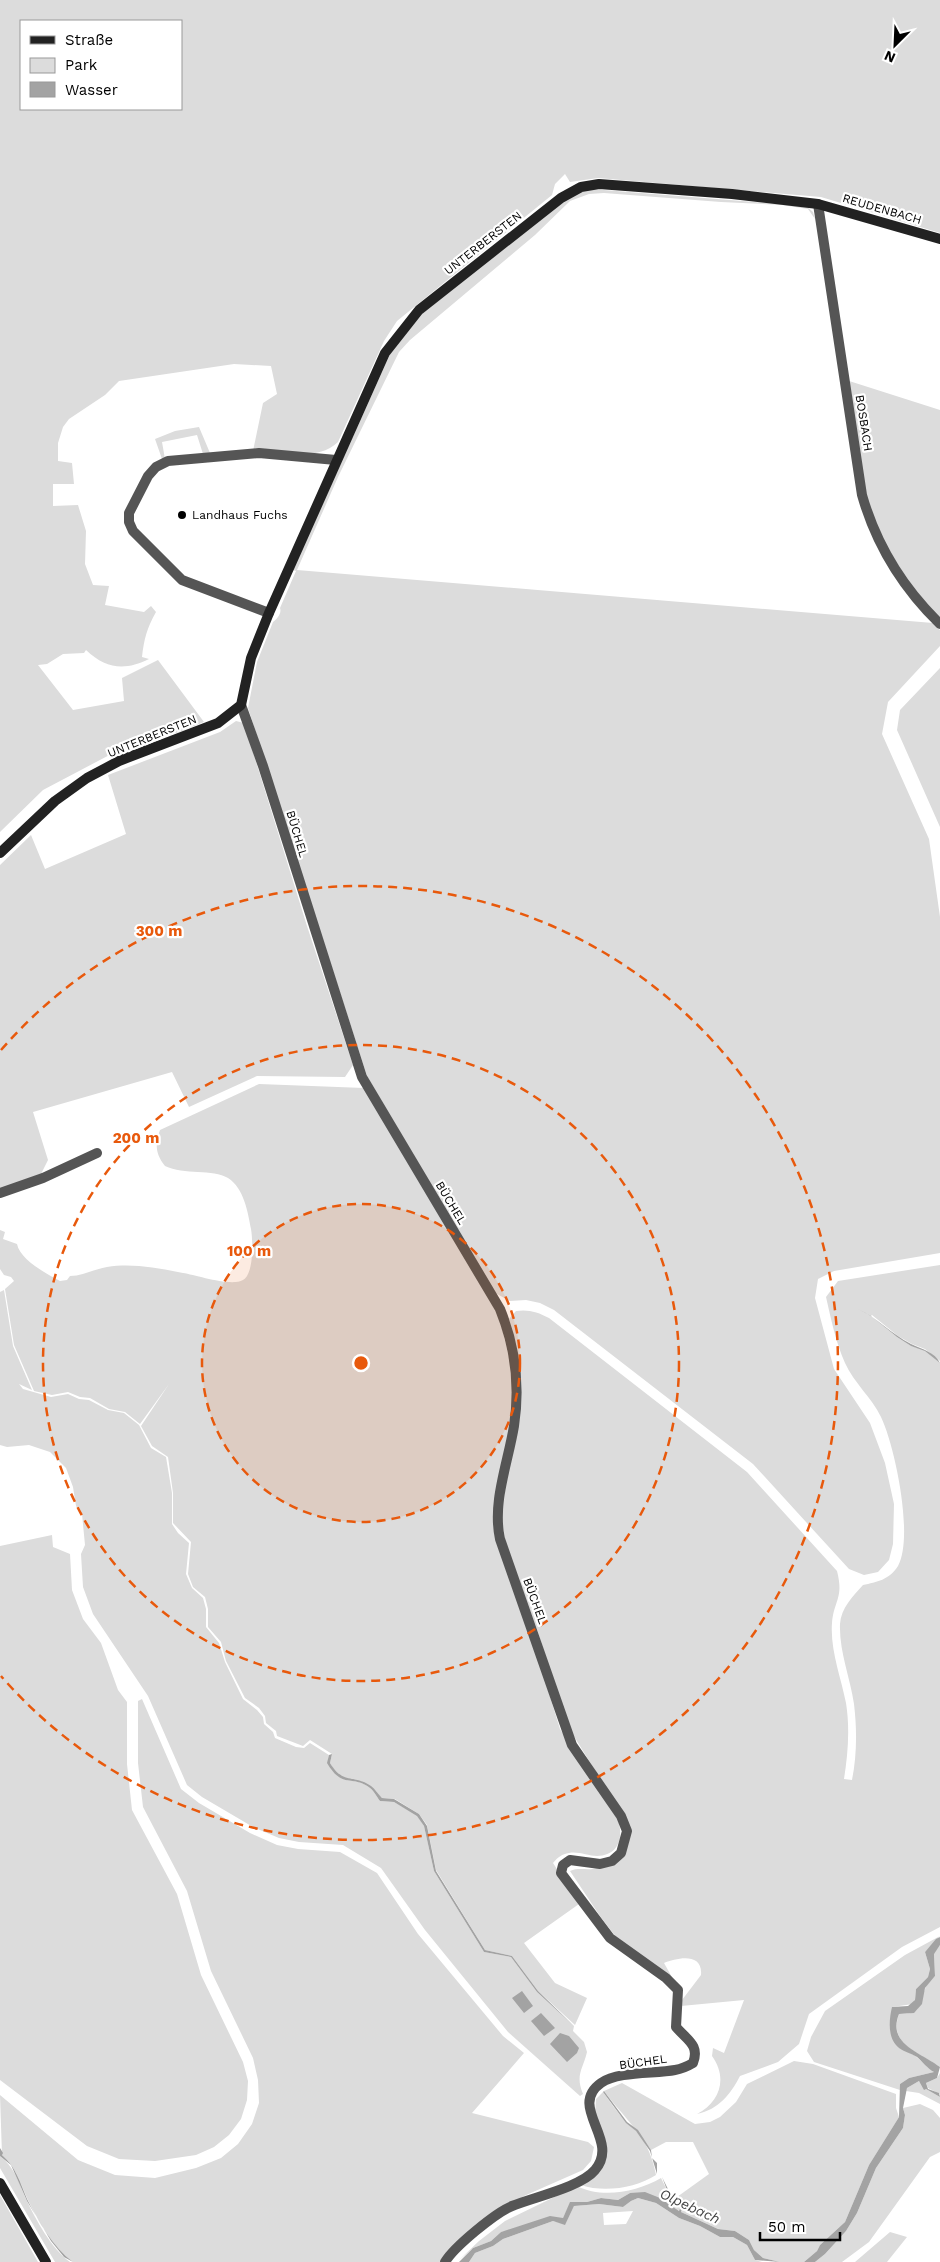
<svg xmlns="http://www.w3.org/2000/svg" width="940" height="2262" font-family="'Work Sans',sans-serif">
<rect width="100%" height="100%" fill="#fff"/>
<!-- green -->
<path fill="#dcdcdc" fill-rule="evenodd" d="M 0,0 L 940,0 L 940,233 L 821,197 L 598,178 L 570,182 L 565,174 L 555,184 L 552,195 L 397,321 L 384,341 L 338,442 C 318,462 280,452 253,451 L 263,403 L 277,394 L 271,366 L 234,364 L 119,381 L 105,395 L 69,419 L 63,427 L 58,443 L 58,461 L 72,463 L 74,484 L 53,484 L 53,506 L 78,505 L 86,531 L 85,564 L 93,585 L 109,586 L 105,605 L 144,612 L 151,606 L 156,612 C 147,628 144,639 142,657 L 149,659 C 125,671 106,669 86,650 L 84,653 L 63,654 L 47,664 L 38,665 L 73,710 L 124,701 L 122,678 L 158,660 L 204,722 L 179,732 L 117,751 L 43,790 L 0,832 ZM 21,21 L 181,21 L 181,109 L 21,109 Z
M 591,189 L 806,206 L 813,212 L 815,219 L 808,209 L 782,205 L 721,202 L 604,193 L 589,194 L 570,201 L 535,235 L 410,340 L 399,352 L 338,477 L 297,570 L 933,623 L 940,630 L 940,646 L 888,702 L 882,734 L 929,839 L 940,917 L 940,1253 L 834,1271 L 818,1279 L 815,1298 L 834,1369 L 870,1423 L 885,1463 L 894,1504 L 893,1544 L 889,1560 L 878,1572 L 864,1575 L 849,1569 L 753,1464 L 554,1310 L 540,1303 L 526,1300 L 510,1301 L 495,1293 L 367,1076 L 248,708 L 257,662 L 273,622 C 277,619 282,613 280,608 L 296,571 L 293,570 L 391,352 L 424,312 L 560,203 L 581,191 Z
M 846,380 L 940,410 L 940,619 C 919,595 899,569 884,541 C 861,500 854,427 846,380 Z
M 199,427 L 210,453 L 203,454 L 197,435 L 162,442 L 165,459 L 162,459 L 155,439 L 175,431 Z
M 940,668 L 940,827 L 897,730 L 900,710 Z
M 236,721 L 244,723 L 307,926 L 353,1065 L 345,1077 L 257,1076 L 189,1107 L 172,1072 L 33,1112 L 48,1160 L 40,1176 L 0,1189 L 0,865 L 31,835 L 45,869 L 126,834 L 108,775 L 220,732 Z
M 259,1084 L 364,1088 L 499,1316 L 512,1370 L 513,1396 L 511,1425 L 494,1516 L 560,1729 L 618,1820 C 624,1838 618,1856 597,1856 C 588,1856 578,1851 569,1853 C 562,1854 558,1857 553,1863 L 579,1904 L 524,1943 L 555,1983 L 587,1998 L 575,2025 L 538,1991 L 512,1956 L 485,1950 L 436,1870 L 427,1825 L 419,1814 L 395,1799 L 382,1798 C 371,1785 362,1779 345,1779 L 334,1770 L 330,1763 L 332,1754 L 310,1740 L 303,1746 L 277,1736 L 276,1731 L 266,1723 L 265,1716 L 259,1708 L 245,1698 L 226,1661 L 221,1642 L 208,1627 L 208,1609 L 205,1597 L 193,1587 L 188,1574 L 191,1542 L 173,1523 L 173,1493 L 168,1457 L 152,1446 L 141,1426 L 169,1384 L 140,1424 L 125,1412 L 109,1409 L 90,1398 L 80,1397 L 68,1392 L 52,1395 L 34,1391 L 14,1345 L 5,1289 L 14,1281 L 11,1277 L 4,1275 L 0,1269 L 0,1230 L 5,1232 L 3,1239 L 17,1244 C 20,1260 47,1274 60,1281 L 67,1280 L 70,1276 C 83,1276 94,1269 107,1267 C 132,1263 158,1268 183,1273 C 196,1275 231,1287 243,1280 C 254,1274 253,1241 251,1229 C 248,1213 244,1188 228,1178 C 213,1169 184,1175 165,1166 C 155,1154 155,1143 160,1130 Z
M 940,1265 L 940,1361 L 925,1349 L 912,1344 L 898,1336 L 872,1315 L 871,1316 L 897,1337 L 911,1346 L 925,1350 L 940,1363 L 940,1927 L 902,1947 L 809,2014 L 799,2044 L 778,2062 L 740,2076 C 730,2095 719,2109 697,2114 C 720,2102 728,2078 712,2056 L 713,2048 L 724,2053 L 744,2000 L 681,2006 L 682,2000 L 701,1975 C 703,1952 677,1958 664,1963 L 673,1979 L 619,1941 L 600,1916 L 570,1871 C 579,1867 588,1871 597,1868 C 622,1861 630,1852 630,1827 L 567,1725 L 538,1632 L 506,1546 L 502,1517 L 520,1370 L 509,1319 L 516,1311 C 528,1309 538,1312 549,1318 L 747,1472 L 837,1571 C 844,1598 834,1600 832,1623 C 830,1650 841,1677 846,1703 C 850,1728 848,1754 844,1779 L 852,1780 C 857,1755 857,1729 854,1704 C 850,1677 839,1651 840,1624 C 841,1608 853,1596 863,1585 C 877,1582 889,1580 898,1566 C 914,1537 895,1446 881,1417 C 872,1398 854,1383 845,1363 C 836,1343 831,1319 826,1297 L 838,1281 Z
M 4,1290 L 13,1346 L 32,1390 L 19,1384 L 23,1389 L 51,1397 L 68,1394 L 79,1399 L 89,1400 L 108,1410 L 124,1413 L 139,1425 L 151,1448 L 166,1457 L 172,1493 L 172,1524 L 178,1533 L 189,1543 L 186,1574 L 192,1588 L 203,1598 L 206,1609 L 206,1627 L 219,1643 L 225,1662 L 243,1699 L 257,1710 L 263,1717 L 264,1724 L 273,1732 L 275,1738 L 296,1747 L 304,1748 L 310,1743 L 329,1755 L 328,1763 C 343,1790 353,1774 370,1788 C 374,1791 377,1797 380,1801 L 394,1802 L 417,1815 L 424,1826 L 434,1871 L 484,1952 L 511,1957 L 537,1992 L 574,2026 L 573,2031 L 584,2042 L 587,2052 C 583,2069 575,2075 583,2094 L 580,2096 L 508,2032 L 425,1930 L 381,1868 L 343,1845 L 299,1842 L 279,1838 L 253,1827 L 202,1797 L 187,1785 L 148,1696 L 93,1614 L 83,1587 L 81,1554 L 85,1545 L 82,1514 L 76,1506 L 73,1487 L 66,1468 L 50,1452 L 29,1445 L 7,1447 L 0,1445 L 0,1292 Z
M 52,1535 L 53,1547 L 70,1554 L 72,1590 L 83,1619 L 101,1643 L 118,1690 L 127,1702 L 127,1764 L 132,1810 L 177,1894 L 201,1975 L 243,2062 L 248,2081 L 247,2100 L 241,2119 L 229,2135 L 214,2147 L 196,2155 L 155,2161 L 119,2159 L 87,2146 L 0,2080 L 0,1546 Z
M 142,1699 L 181,1789 L 199,1803 L 250,1833 L 277,1845 L 298,1849 L 340,1852 L 377,1873 L 418,1934 L 503,2036 L 524,2053 L 472,2113 L 588,2142 L 594,2147 L 591,2161 L 583,2170 L 524,2196 L 492,2217 L 445,2262 L 73,2262 C 53,2247 38,2221 27,2198 C 20,2182 16,2167 2,2155 L 0,2095 L 78,2160 L 115,2175 L 155,2178 L 196,2168 L 221,2158 L 238,2144 L 252,2124 L 259,2103 L 258,2080 L 253,2058 L 211,1971 L 187,1891 L 143,1807 L 138,1763 L 138,1701 Z
M 940,1936 L 925,1952 L 930,1969 L 928,1977 L 916,1989 L 915,2000 L 913,2004 L 892,2007 L 898,2047 L 914,2055 L 934,2072 L 909,2078 L 900,2084 L 900,2090 L 814,2062 L 807,2051 L 811,2037 L 825,2011 L 905,1955 Z
M 940,1945 L 940,2067 C 919,2052 888,2045 899,2014 C 923,2014 917,2007 925,1989 C 926,1985 932,1980 935,1976 L 934,1953 Z
M 794,2061 L 813,2064 L 896,2094 L 896,2108 L 899,2117 L 869,2165 L 845,2222 L 820,2245 L 817,2251 L 804,2262 L 780,2262 L 763,2258 L 754,2250 L 749,2240 L 735,2231 L 718,2229 L 681,2212 L 683,2206 L 677,2197 L 709,2174 L 693,2142 L 666,2142 L 651,2150 C 637,2129 620,2112 604,2091 L 622,2083 L 695,2124 L 710,2122 L 720,2117 L 736,2102 L 747,2084 Z
M 940,2073 L 940,2094 L 928,2088 L 926,2083 L 937,2078 Z
M 919,2081 L 926,2089 L 940,2097 L 940,2104 L 919,2093 L 906,2091 L 907,2088 Z
M 603,2092 C 610,2102 617,2112 625,2121 C 629,2125 634,2128 637,2132 C 648,2145 653,2160 656,2175 C 636,2188 604,2193 581,2185 L 600,2167 L 595,2114 L 596,2099 Z
M 920,2104 L 933,2110 L 940,2118 L 940,2152 L 930,2157 L 869,2242 L 842,2262 L 815,2262 L 825,2254 L 846,2231 L 857,2213 L 876,2168 L 903,2128 L 905,2115 L 903,2108 Z
M 0,2156 C 15,2168 18,2181 26,2199 C 36,2220 51,2248 70,2262 L 55,2262 L 0,2168 Z
M 661,2178 L 667,2190 L 681,2206 L 679,2211 L 660,2198 L 630,2193 L 618,2200 L 601,2198 L 587,2202 L 571,2202 L 563,2218 L 501,2232 L 491,2241 L 473,2248 L 457,2262 L 479,2241 L 505,2221 L 577,2186 C 602,2199 637,2192 661,2178 Z
M 0,2195 L 38,2262 L 0,2262 Z
M 638,2198 L 656,2203 L 679,2218 L 700,2226 L 720,2237 L 733,2237 L 747,2245 L 755,2260 L 762,2262 L 469,2262 L 475,2253 L 493,2246 L 503,2239 L 553,2221 L 565,2224 L 574,2206 L 599,2204 L 623,2207 L 631,2201 ZM 633,2211 L 626,2224 L 604,2225 L 603,2213 Z
M 890,2232 L 907,2237 L 887,2262 L 855,2262 Z"/>
<!-- water -->
<path fill="#a3a3a3" d="M 858,1309 C 878,1318 891,1334 911,1344 C 921,1349 935,1352 940,1363 L 925,1351 L 911,1346 L 897,1337 L 871,1316 Z
M 332,1754 L 330,1763 C 343,1785 354,1774 371,1786 C 375,1789 378,1794 382,1798 L 394,1799 L 419,1814 L 427,1826 L 436,1871 L 485,1950 L 512,1956 L 538,1991 L 574,2026 L 537,1992 L 511,1957 L 484,1952 L 434,1871 L 424,1826 L 417,1816 L 394,1802 L 380,1801 C 377,1797 374,1791 370,1788 C 352,1774 343,1790 327,1763 L 329,1755 Z
M 940,1937 L 940,1945 L 934,1954 L 935,1976 L 925,1988 L 922,2004 L 914,2013 L 899,2014 C 887,2044 920,2052 940,2067 L 937,2078 L 926,2083 L 928,2089 L 939,2093 L 940,2097 L 926,2089 L 924,2090 L 919,2081 L 907,2088 L 903,2108 L 905,2115 L 903,2128 L 876,2168 L 857,2213 L 846,2231 L 825,2254 L 815,2262 L 804,2262 L 817,2251 L 820,2245 L 845,2222 L 869,2165 L 899,2117 L 900,2084 L 909,2078 L 934,2072 C 927,2068 923,2062 917,2057 C 911,2053 904,2052 899,2048 C 887,2038 889,2020 892,2007 L 908,2006 L 915,2000 L 916,1989 L 928,1977 L 930,1969 L 925,1952 L 936,1939 Z
M 522,1991 L 533,2006 L 524,2013 L 512,1998 Z
M 541,2013 L 555,2028 L 544,2036 L 531,2021 Z
M 560,2033 L 569,2036 L 579,2048 L 577,2053 L 567,2062 L 550,2044 Z
M 604,2091 L 627,2122 L 638,2130 L 651,2150 L 652,2158 L 657,2163 L 657,2174 L 650,2151 L 636,2131 L 626,2123 L 603,2092 Z
M 0,2148 L 3,2153 L 2,2155 C 16,2167 20,2182 27,2199 C 38,2221 53,2247 73,2262 L 64,2257 L 51,2241 L 27,2201 L 11,2165 L 0,2156 Z
M 662,2177 L 668,2189 L 683,2206 L 681,2212 L 718,2229 L 735,2231 L 749,2240 L 754,2250 L 763,2258 L 780,2262 L 755,2260 L 747,2245 L 733,2237 L 720,2237 L 700,2226 L 679,2218 L 656,2203 L 638,2198 L 631,2201 L 623,2207 L 599,2204 L 574,2206 L 565,2225 L 553,2221 L 503,2239 L 493,2246 L 475,2253 L 469,2262 L 459,2262 L 473,2248 L 491,2241 L 501,2232 L 550,2216 L 563,2218 L 570,2202 L 587,2202 L 601,2198 L 618,2200 L 630,2193 L 645,2192 L 660,2198 L 679,2211 L 681,2206 L 667,2190 Z"/>
<g fill="none" stroke-linecap="round" stroke-linejoin="round">
<!-- street -->
<path stroke="#555" stroke-width="10" d="M 818,204 L 862,495 C 876,544 903,588 940,624
M 269,613 L 182,580 L 133,531 L 129,522 L 129,513 L 148,476 L 156,467 L 168,461 L 259,453 L 336,460
M 241,705 L 263,766 L 362,1077 L 500,1309 C 515,1346 520,1387 514,1426 C 508,1463 492,1502 500,1539 L 572,1745 L 621,1816 L 627,1831 L 621,1853 L 612,1861 L 600,1864 L 570,1860 L 563,1865 L 561,1873 L 610,1938 L 666,1978 L 678,1990 L 676,2027 C 687,2040 700,2045 693,2063 C 688,2066 681,2069 675,2070 C 655,2074 618,2071 601,2083 C 567,2107 621,2140 595,2170 C 581,2187 534,2197 512,2206 C 495,2213 454,2247 445,2262
M 0,1193 L 43,1178 L 97,1153"/>
<!-- secondary -->
<path stroke="#222" stroke-width="10" d="M 0,853 L 55,801 L 87,778 L 119,761 L 218,723 L 241,705 L 251,658 L 269,613 L 385,353 L 419,310 L 561,198 L 581,187 L 599,184 L 732,194 L 818,204 L 940,239
M 0,2183 L 46,2262"/>
</g>
<!-- distance rings -->
<circle cx="361" cy="1363" r="159" fill="#e8590c" fill-opacity=".12"/>
<g fill="none" stroke="#e8590c" stroke-width="2.5" stroke-dasharray="9 6">
<circle cx="361" cy="1363" r="159"/>
<circle cx="361" cy="1363" r="318"/>
<path d="M1 1050A477 477 0 1 1 1 1676"/>
</g>
<!-- markers -->
<circle fill="#000" stroke="#fff" stroke-width="2" cx="182" cy="515" r="5"/>
<g text-anchor="middle" stroke-width="4.5" stroke-linejoin="round" paint-order="stroke">
<!-- street labels -->
<g font-size="12" fill="#000" stroke="#fff">
<text transform="translate(882 209) rotate(16)" y="4">REUDENBACH</text>
<text transform="translate(483 243) rotate(-38)" y="4">UNTERBERSTEN</text>
<text transform="translate(864 423) rotate(81)" y="4">BOSBACH</text>
<text transform="translate(152 736) rotate(-22)" y="4">UNTERBERSTEN</text>
<text transform="translate(297 834) rotate(73)" y="4">BÜCHEL</text>
<text transform="translate(451 1203) rotate(59)" y="4">BÜCHEL</text>
<text transform="translate(535 1601) rotate(70)" y="4">BÜCHEL</text>
<text transform="translate(643 2062) rotate(-8)" y="4">BÜCHEL</text>
</g>
<!-- poi labels -->
<g font-size="12" fill="#000" stroke="#fff" text-anchor="start">
<text x="192" y="519">Landhaus Fuchs</text>
</g>
<!-- water labels -->
<g font-size="14" font-style="italic" fill="#444" stroke="#fff">
<text transform="translate(690 2206) rotate(25)" y="5">Olpebach</text>
</g>
</g>
<circle cx="361" cy="1363" r="8" fill="#e8590c" stroke="#fff" stroke-width="2.5"/>
<g font-size="15" text-anchor="middle" font-weight="bold" fill="#e8590c" stroke="#fff" stroke-width="4.5" stroke-linejoin="round" paint-order="stroke">
<text x="159" y="936">300 m</text>
<text x="136" y="1143">200 m</text>
<text x="249" y="1256">100 m</text>
</g>
<!-- legend -->
<rect x="20" y="20" width="162" height="90" fill="#ffffff" stroke="#999999"/>
<rect x="30" y="36" width="25" height="8" fill="#222222" stroke="#999999"/>
<text x="65" y="45" font-size="15" fill="#000000">Straße</text>
<rect x="30" y="58" width="25" height="15" fill="#dcdcdc" stroke="#999999"/>
<text x="65" y="70" font-size="15" fill="#000000">Park</text>
<rect x="30" y="82" width="25" height="15" fill="#a3a3a3" stroke="#999999"/>
<text x="65" y="95" font-size="15" fill="#000000">Wasser</text>
<!-- north arrow -->
<g transform="translate(895 45) rotate(204)" stroke="#ffffff" stroke-width="4" paint-order="stroke">
<path d="M0-4L9 19L0 12L-9 19Z" fill="#000000"/>
<text y="-8" font-size="14" font-weight="bold" text-anchor="middle" fill="#000000">N</text>
</g>
<!-- scale -->
<path d="M760 2232v8h80v-8" fill="none" stroke="#000000" stroke-width="2.5"/>
<text x="768" y="2232" font-size="15" fill="#000000" stroke="#ffffff" stroke-width="4" paint-order="stroke">50 m</text>
</svg>
